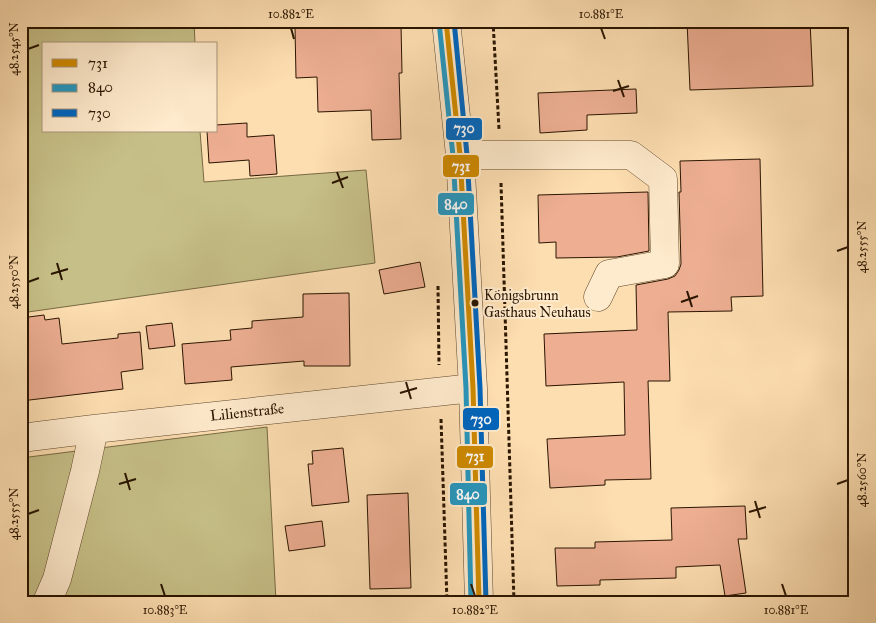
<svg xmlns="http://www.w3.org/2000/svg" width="876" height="623" font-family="'IM FELL Great Primer',serif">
<rect width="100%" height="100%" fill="#fddeb1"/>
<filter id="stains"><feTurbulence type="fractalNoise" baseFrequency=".004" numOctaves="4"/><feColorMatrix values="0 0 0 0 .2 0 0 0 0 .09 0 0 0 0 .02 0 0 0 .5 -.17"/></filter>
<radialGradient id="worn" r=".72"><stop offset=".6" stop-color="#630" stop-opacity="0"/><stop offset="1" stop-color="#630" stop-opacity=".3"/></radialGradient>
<!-- green -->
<path fill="#c6bf87" stroke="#786a44" d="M 21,21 L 194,21 L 195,44 L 44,44 L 44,131 L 200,131 L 204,182 L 366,170 L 375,263 L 21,313 Z
M 267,427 L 276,602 L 21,602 L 21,458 Z"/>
<!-- building -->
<path fill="#edae92" stroke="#2a1500" d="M 687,21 L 810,21 L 813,86 L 690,90 Z
M 401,24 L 402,73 L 399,73 L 401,139 L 372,140 L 371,110 L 318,112 L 317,77 L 296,78 L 295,27 Z
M 636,89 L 637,113 L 587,115 L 587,130 L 540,133 L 538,93 Z
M 247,123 L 247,137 L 274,135 L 277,174 L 250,176 L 249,160 L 209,163 L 207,131 L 216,131 L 216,125 Z
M 760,159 L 763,296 L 731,297 L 732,311 L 668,312 L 670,381 L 648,381 L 651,479 L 605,480 L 605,485 L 550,488 L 547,439 L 625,435 L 624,382 L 546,386 L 544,334 L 637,330 L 636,285 L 668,279 L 675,276 L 679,270 L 681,264 L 679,192 L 681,192 L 680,161 Z
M 648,192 L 649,251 L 617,257 L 556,258 L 556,242 L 539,243 L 538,195 Z
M 420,262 L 425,287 L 384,294 L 379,270 Z
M 349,293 L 350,366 L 304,366 L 304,361 L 231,367 L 232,380 L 185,384 L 182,344 L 231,340 L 230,330 L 252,328 L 252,321 L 303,317 L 303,294 Z
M 44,315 L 45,320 L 59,318 L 62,344 L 118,338 L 118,334 L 140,332 L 143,369 L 121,372 L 123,389 L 21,401 L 21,318 Z
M 172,323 L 175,346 L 149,349 L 146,326 Z
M 343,448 L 349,502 L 312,506 L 308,464 L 313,464 L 312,451 Z
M 408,493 L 411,588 L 370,589 L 367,495 Z
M 745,506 L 747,539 L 738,539 L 746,593 L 725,596 L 720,565 L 676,567 L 676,578 L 600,580 L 600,585 L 557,586 L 555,548 L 595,548 L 595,542 L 672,540 L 671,508 Z
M 322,521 L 325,546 L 289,551 L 285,526 Z"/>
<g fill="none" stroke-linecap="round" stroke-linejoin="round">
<!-- minor casing -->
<g stroke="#5f472c" stroke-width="29">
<path id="minor" d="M 446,21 L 460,155 L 473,388 L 479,602
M 460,155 L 631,155 L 663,179 L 665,264 L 609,274 L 598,297
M 21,438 L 94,429 L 473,388
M 47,602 L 57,579 L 85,471 L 94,429"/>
</g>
<!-- path -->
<path stroke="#2a1500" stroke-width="3" stroke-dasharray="4 2.5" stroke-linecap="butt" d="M 493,21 L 499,129
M 501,183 L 514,602
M 438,286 L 439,365
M 441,419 L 447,602"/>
<!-- minor -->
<use href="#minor" stroke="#feeacc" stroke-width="28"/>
<!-- bus-1 casing -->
<g stroke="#feeacc" stroke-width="9">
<path id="bus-1" d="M 446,21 L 460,155 L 473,388 L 479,602"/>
</g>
<!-- bus-2 casing -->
<g stroke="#feeacc" stroke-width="9">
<path id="bus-2" d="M 439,22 L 453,156 L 466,388 L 471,602"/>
</g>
<!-- bus-3 casing -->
<g stroke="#feeacc" stroke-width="9">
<path id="bus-3" d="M 454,21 L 467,155 L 480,388 L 486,602"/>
</g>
<!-- bus-1 -->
<use href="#bus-1" stroke="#ce8900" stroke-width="5"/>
<!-- bus-2 -->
<use href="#bus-2" stroke="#2596be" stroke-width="5"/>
<!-- bus-3 -->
<use href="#bus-3" stroke="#0065bd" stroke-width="5"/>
</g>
<!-- ticks -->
<path fill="none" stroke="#2a1500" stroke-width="2" d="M 291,28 L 294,39M 601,28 L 605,39M 28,49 L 39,45M 618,80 L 624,97M 613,91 L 629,86M 337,172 L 343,188M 332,183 L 348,177M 837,251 L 848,247M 57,263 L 62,280M 51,274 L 68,269M 28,282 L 39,278M 687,291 L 692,307M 681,302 L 698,296M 406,382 L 411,399M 400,393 L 417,388M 125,473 L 130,490M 119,484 L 136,479M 837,484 L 848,480M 755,501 L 760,518M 749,512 L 766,507M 28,514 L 39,510M 161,584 L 165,596M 471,584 L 475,596M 782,584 L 786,596"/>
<!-- markers -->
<circle fill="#2a1500" stroke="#feeacc" stroke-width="2" cx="475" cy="303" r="4.5"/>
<g text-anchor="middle" stroke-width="4" stroke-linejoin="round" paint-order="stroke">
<!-- bus labels -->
<g font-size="14" fill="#2a1500" stroke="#feeacc" text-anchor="start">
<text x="484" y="300">Königsbrunn<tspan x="484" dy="17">Gasthaus Neuhaus</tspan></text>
</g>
<!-- street labels -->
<g font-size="15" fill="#2a1500" stroke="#feeacc">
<text transform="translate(247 412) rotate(-6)" y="5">Lilienstraße</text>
</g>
</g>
<g stroke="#feeacc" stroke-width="2">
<rect x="445" y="117" width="38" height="24" rx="5" fill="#0065bd"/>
<rect x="442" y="154" width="38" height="24" rx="5" fill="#ce8900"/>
<rect x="437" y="192" width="38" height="24" rx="5" fill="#2596be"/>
<rect x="462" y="407" width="38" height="24" rx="5" fill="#0065bd"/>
<rect x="456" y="445" width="38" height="24" rx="5" fill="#ce8900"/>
<rect x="449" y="482" width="39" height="24" rx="5" fill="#2596be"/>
</g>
<g font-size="14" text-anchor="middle" font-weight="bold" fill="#fff">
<text x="464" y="133">730</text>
<text x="461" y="171">731</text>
<text x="456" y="209">840</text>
<text x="481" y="424">730</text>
<text x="475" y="461">731</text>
<text x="468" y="499">840</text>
</g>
<!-- margin -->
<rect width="876" height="623" fill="none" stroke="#fddeb1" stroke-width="55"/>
<!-- legend -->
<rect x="42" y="42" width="175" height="90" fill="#feeacc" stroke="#a9957a"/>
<rect x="52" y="59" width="25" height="8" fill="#ce8900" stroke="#a9957a"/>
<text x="88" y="68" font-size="15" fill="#2a1500">731</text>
<rect x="52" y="84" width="25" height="8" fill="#2596be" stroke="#a9957a"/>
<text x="88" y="92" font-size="15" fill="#2a1500">840</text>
<rect x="52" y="109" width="25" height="8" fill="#0065bd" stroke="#a9957a"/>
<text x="88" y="118" font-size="15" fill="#2a1500">730</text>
<rect x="28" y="28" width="820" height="568" fill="none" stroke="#2a1500" stroke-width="2"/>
<g font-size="12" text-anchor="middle" fill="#2a1500">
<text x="291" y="18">10.882°E</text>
<text x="601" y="18">10.881°E</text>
<text transform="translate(14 49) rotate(-90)" y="4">48.2545°N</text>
<text transform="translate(862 247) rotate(-90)" y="4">48.2555°N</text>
<text transform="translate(14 282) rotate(-90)" y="4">48.2550°N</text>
<text transform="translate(862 480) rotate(-90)" y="4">48.2560°N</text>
<text transform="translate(14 514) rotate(-90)" y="4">48.2555°N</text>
<text x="165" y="614">10.883°E</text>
<text x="475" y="614">10.882°E</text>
<text x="786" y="614">10.881°E</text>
</g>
<rect width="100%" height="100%" filter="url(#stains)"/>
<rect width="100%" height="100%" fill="url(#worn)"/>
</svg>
